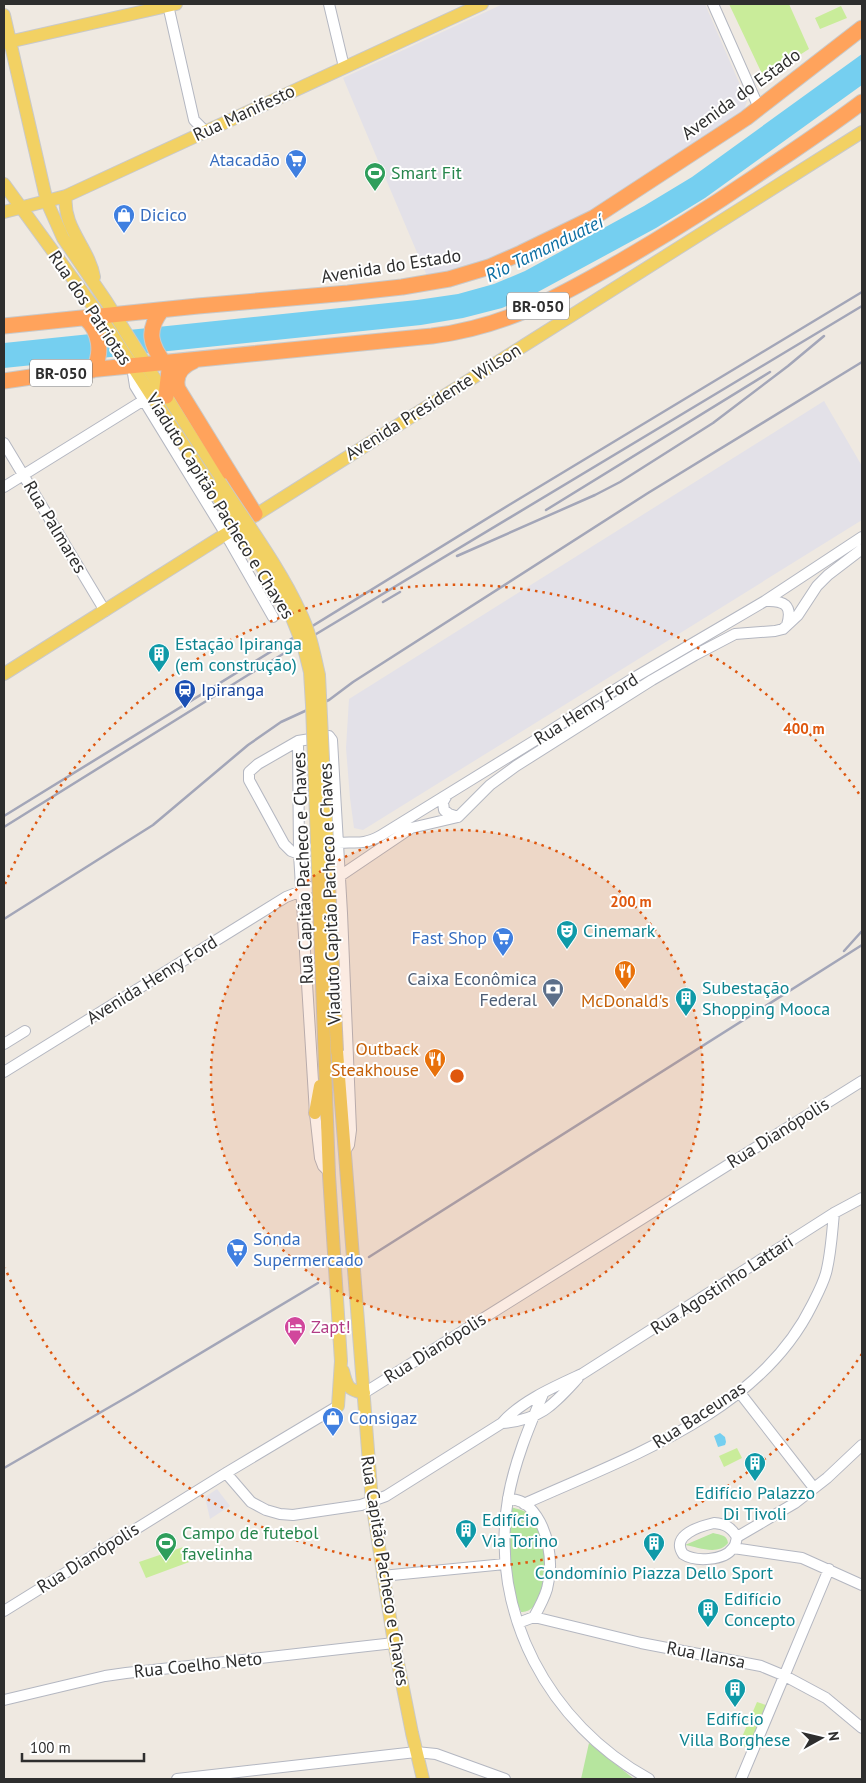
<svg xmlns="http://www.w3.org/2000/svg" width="866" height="1783" font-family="'PT Sans',sans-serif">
<rect width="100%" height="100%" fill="#efe9e1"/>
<!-- industrial -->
<path fill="#e3e1e8" d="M 503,4 L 705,4 L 747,101 L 743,113 L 576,221 L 500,255 L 450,272 L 427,276 L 343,78 Z
M 824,401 L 862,466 L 862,520 L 363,830 L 354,828 L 350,798 L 346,748 L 349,699 Z
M 217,1489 L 230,1506 L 210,1519 L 205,1497 Z"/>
<!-- green -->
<path fill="#b6e59e" d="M 511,1507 C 517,1509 524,1510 529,1514 C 539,1524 545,1544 547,1557 C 548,1572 541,1614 521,1612 C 506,1579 509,1543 511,1507 Z
M 713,1533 C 721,1535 727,1535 728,1543 C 718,1556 698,1547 685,1545 Z
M 589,1743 L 634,1779 L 581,1779 Z"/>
<!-- pitch -->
<path fill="#c9ec9a" d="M 729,4 L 789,4 L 809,49 L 764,78 Z
M 841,6 L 847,18 L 820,29 L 815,18 Z
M 737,1448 L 742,1458 L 724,1467 L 719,1456 Z
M 186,1546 L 192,1561 L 146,1578 L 139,1562 Z
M 757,1702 L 766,1705 L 748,1748 L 739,1744 Z"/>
<!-- water -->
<path fill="#75cff0" d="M 862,54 L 862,85 L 705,198 L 656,228 L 536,293 L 502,308 L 463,318 L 421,325 L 4,368 L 4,343 L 417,300 L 458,294 L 494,284 L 525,271 L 644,206 L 692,177 Z
M 720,1433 L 725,1437 L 726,1442 L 725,1445 L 718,1447 L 714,1436 Z"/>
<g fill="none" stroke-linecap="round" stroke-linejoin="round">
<!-- minor casing -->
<g stroke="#b4b7c1" stroke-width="12">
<path id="minor" d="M 329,4 L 344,67
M 713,4 L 759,108
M 168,5 L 194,120 L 205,131
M 132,367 L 135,386 L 225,533 L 273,617
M 4,443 L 105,611
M 4,487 L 144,400
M 765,601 C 784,600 793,605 787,625
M 298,741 L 299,854 L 315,1113 L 320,1158 L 323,1166 L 329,1172
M 447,795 L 443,802 L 444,810 L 449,814 L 458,817
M 299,854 C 311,851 325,845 338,843 C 356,841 361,846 380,836 L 534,741 L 632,679 L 765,601 L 862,537
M 299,854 L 291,851 L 284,844 L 249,780 L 249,772 L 258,764 L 298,741 L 329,736 L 332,740 L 342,913 L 351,1130 L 349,1145 L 345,1151
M 4,1044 L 25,1031
M 4,1072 L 286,897 L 340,876 L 411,828 L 458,817 L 490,785 L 516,766 L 652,680 L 695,655 L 735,634 L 775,631 L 783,629 L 798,615 L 817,586 L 828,575 L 862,549
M 364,1393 L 862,1081
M 740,1393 L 814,1488
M 543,1394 C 529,1427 514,1463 508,1499 C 489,1613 549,1724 649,1779
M 502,1423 C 541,1420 553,1405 578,1378
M 226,1473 L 251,1502 L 266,1510 L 280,1514 L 293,1515 L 361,1505 L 386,1496 L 502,1423 C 521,1401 556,1386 582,1374 L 834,1213 L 862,1198
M 508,1498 C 516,1500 524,1501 529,1507 C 549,1527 554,1563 547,1589 C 544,1599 539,1608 534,1617 L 518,1623
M 524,1504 C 628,1457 759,1413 812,1305 C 817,1295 823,1284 826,1273 C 831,1254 832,1233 834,1213
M 714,1523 C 725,1524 731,1527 737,1537 C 736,1541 736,1545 733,1548 C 724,1561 695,1562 683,1554 C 670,1535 701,1526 714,1523 Z
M 737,1537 L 795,1503 L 827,1478 L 862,1445
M 733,1548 L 802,1558 L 862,1585
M 382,1576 L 505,1564
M 4,1611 L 226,1473 L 338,1406
M 534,1617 L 641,1643 L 761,1666 L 785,1676 L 826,1698 L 862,1728
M 4,1700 L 105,1676 L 126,1673 L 394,1643
M 177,1779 L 416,1752 L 436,1754 L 505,1779
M 741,1779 L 829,1569"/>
</g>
<!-- major casing -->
<g stroke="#c9c9c9" stroke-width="14">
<path id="major" d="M 4,15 L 47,202 L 63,238 L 106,301 L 220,482
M 4,43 L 176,4
M 4,184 L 100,316 L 155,401
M 66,196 C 62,227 89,248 94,277
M 4,212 L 66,196 L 482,4
M 4,674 L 862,132
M 337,1051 L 372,1502 L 394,1643 L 412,1733 L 423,1779
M 325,1066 L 329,1175 L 341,1361 L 338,1406
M 315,1113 L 320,1086
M 343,1371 C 347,1387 348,1390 364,1393"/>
</g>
<!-- highway casing -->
<g stroke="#c9c9c9" stroke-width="17">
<path id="highway" d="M 162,310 C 146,330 150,345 165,364
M 85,318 C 100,331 103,353 93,370
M 4,326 L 198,306 L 348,293 L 402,287 L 449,279 L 489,267 L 521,253 L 593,218 L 746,118 L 862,28
M 194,361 C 182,366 174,376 178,389 L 255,514
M 4,381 L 58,373 L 432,336 C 504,327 559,297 621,261 C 664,236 706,210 747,182 C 785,156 825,130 862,102
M 166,396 L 169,370"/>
</g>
<!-- minor -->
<use href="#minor" stroke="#fff" stroke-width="10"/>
<!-- major -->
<use href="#major" stroke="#f2d163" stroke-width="12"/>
<!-- highway -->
<use href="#highway" stroke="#ffa35c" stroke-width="15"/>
<!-- rail -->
<path stroke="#a3a6b8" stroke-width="2.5" d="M 546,510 L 770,372
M 457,556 L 595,495 L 620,482 L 713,423 L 788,366 L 824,336
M 383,602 L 400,592
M 4,816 L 509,505 L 862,292
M 4,827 L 248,675 L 862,306
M 4,919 L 153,825 L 248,745 L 281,722 L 329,700 L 353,682 L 648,493 L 862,362
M 844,951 L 862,931
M 369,1257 L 862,945
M 4,1468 L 134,1393 L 318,1283"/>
<!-- major-bridge casing -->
<g stroke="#c9c9c9" stroke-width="14" stroke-linecap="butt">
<path id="major-bridge" d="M 155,401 L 245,538 L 292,618 L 304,648 L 310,672 L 312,705 L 325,1066
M 220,482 C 247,524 280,568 300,612 C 310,632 314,653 319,675 L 337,1051"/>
</g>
<!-- major-bridge -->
<use href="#major-bridge" stroke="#f2d163" stroke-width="12"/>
</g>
<!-- distance rings -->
<circle cx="457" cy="1076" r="246" fill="#df570e" fill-opacity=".12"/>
<g fill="none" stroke="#df570e" stroke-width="2.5" stroke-dasharray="2.5 5">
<circle cx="457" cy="1076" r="246"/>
<path d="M862 1354A491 491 0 0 1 5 1268M5 884A491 491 0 0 1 862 798"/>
</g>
<!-- icons -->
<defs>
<g id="supermarket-pin" transform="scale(1.125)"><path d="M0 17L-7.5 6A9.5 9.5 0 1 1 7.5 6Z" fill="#3f7fe0" stroke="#fff"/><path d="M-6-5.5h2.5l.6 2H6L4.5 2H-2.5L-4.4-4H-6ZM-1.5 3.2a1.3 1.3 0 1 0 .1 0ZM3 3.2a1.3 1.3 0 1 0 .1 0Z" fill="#fff"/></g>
<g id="stadium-pin" transform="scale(1.125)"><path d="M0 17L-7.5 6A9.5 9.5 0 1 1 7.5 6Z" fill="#2e9e5b" stroke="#fff"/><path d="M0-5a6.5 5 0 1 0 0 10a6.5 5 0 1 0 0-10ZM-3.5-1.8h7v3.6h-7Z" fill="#fff"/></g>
<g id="shop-pin" transform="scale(1.125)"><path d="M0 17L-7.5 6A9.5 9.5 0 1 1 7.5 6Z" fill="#3f7fe0" stroke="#fff"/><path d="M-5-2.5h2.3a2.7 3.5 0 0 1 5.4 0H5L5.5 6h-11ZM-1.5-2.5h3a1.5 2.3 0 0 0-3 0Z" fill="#fff"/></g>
<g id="building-pin" transform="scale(1.125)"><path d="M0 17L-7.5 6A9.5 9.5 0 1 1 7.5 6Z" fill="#0f9aa8" stroke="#fff"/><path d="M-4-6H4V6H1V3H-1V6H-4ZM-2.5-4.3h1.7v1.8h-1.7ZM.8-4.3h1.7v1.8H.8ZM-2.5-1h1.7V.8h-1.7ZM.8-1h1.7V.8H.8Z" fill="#fff"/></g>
<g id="station-pin" transform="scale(1.125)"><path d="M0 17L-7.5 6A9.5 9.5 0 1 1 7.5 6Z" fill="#1a4fb4" stroke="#fff"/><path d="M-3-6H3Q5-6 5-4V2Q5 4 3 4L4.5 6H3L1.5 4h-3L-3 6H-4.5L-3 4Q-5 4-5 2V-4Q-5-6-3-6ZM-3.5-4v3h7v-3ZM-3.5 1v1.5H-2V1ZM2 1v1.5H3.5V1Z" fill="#fff"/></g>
<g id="theatre-pin" transform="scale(1.125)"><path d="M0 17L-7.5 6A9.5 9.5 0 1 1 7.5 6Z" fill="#0f9aa8" stroke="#fff"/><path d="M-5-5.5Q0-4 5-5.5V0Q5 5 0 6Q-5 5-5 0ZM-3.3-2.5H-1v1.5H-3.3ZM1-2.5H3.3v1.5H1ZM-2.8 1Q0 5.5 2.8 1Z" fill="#fff"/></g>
<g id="restaurant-pin" transform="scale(1.125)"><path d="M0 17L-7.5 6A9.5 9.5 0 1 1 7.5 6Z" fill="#e8710a" stroke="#fff"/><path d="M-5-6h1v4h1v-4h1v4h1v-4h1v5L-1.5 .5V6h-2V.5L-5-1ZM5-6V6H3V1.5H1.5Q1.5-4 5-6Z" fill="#fff"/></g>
<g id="bank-pin" transform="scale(1.125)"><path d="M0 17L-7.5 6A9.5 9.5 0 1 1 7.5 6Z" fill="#5c6f8a" stroke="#fff"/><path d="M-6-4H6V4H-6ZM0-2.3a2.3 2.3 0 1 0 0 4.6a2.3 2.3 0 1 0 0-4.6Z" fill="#fff"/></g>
<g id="hotel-pin" transform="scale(1.125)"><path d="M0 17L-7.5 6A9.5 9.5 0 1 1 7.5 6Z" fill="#d1479c" stroke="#fff"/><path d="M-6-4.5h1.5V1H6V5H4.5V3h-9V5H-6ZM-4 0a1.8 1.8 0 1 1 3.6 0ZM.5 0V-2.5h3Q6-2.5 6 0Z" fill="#fff"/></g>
</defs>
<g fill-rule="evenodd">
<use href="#supermarket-pin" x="296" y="160"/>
<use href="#stadium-pin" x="375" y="173"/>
<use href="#shop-pin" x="124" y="215"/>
<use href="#building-pin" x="159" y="654"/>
<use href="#station-pin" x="185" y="690"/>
<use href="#theatre-pin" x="567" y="931"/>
<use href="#supermarket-pin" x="503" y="938"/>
<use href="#restaurant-pin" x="625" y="971"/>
<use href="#bank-pin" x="553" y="989"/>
<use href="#building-pin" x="686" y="998"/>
<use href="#restaurant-pin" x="435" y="1059"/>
<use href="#supermarket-pin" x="237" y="1249"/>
<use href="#hotel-pin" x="295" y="1327"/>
<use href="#shop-pin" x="333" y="1418"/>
<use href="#building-pin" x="755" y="1463"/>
<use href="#building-pin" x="466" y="1530"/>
<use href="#stadium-pin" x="166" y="1543"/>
<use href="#building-pin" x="654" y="1543"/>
<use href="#building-pin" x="708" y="1609"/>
<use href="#building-pin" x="735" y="1689"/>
</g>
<g text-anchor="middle" stroke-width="4" stroke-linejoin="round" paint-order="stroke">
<!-- shield labels -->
<g fill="#fff" stroke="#6d6d6d" stroke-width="1">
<rect x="507" y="292.5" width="62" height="27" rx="4"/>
<rect x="30" y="359.5" width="62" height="27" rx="4"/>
</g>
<g font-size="16" font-weight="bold" fill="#2e2e2e">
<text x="538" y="312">BR-050</text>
<text x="61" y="379">BR-050</text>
</g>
<!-- street labels -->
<g font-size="18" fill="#2e2e2e" stroke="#fff">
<text transform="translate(741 94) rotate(-36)" y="6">Avenida do Estado</text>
<text transform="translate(244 113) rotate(-25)" y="6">Rua Manifesto</text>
<text transform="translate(391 266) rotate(-9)" y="6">Avenida do Estado</text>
<text transform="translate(90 308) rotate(56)" y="6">Rua dos Patriotas</text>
<text transform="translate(433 402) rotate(-32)" y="6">Avenida Presidente Wilson</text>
<text transform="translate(220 506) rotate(58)" y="6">Viaduto Capitão Pacheco e Chaves</text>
<text transform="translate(55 527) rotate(59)" y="6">Rua Palmares</text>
<text transform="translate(586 709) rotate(-32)" y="6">Rua Henry Ford</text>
<text transform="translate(303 868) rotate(-92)" y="6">Rua Capitão Pacheco e Chaves</text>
<text transform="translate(330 894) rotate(-92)" y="6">Viaduto Capitão Pacheco e Chaves</text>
<text transform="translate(152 980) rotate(-32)" y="6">Avenida Henry Ford</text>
<text transform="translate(778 1133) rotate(-32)" y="6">Rua Dianópolis</text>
<text transform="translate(722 1285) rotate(-33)" y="6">Rua Agostinho Lattari</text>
<text transform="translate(435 1348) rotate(-32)" y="6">Rua Dianópolis</text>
<text transform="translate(699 1415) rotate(-33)" y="6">Rua Baceunas</text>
<text transform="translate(88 1558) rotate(-32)" y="6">Rua Dianópolis</text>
<text transform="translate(385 1571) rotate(81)" y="6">Rua Capitão Pacheco e Chaves</text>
<text transform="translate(706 1655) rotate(11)" y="6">Rua Ilansa</text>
<text transform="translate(198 1665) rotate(-6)" y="6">Rua Coelho Neto</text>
</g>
<!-- shop labels -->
<g font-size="18" fill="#366cbe" stroke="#fff" text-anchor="start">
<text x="280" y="166" text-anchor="end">Atacadão</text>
<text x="140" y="221">Dicico</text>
<text x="487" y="944" text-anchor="end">Fast Shop</text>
<text x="253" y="1245">Sonda<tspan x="253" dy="21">Supermercado</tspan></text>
<text x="349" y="1424">Consigaz</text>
</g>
<!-- leisure labels -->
<g font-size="18" fill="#27864d" stroke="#fff" text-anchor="start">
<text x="391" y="179">Smart Fit</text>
<text x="182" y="1539">Campo de futebol<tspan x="182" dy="21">favelinha</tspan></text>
</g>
<!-- culture labels -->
<g font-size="18" fill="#0d838f" stroke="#fff" text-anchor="start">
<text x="175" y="650">Estação Ipiranga<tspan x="175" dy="21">(em construção)</tspan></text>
<text x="583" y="937">Cinemark</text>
<text x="702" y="994">Subestação<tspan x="702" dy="21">Shopping Mooca</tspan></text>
<text x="755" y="1499" text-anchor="middle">Edifício Palazzo<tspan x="755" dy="21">Di Tivoli</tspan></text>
<text x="482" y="1526">Edifício<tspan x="482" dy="21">Via Torino</tspan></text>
<text x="654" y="1579" text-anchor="middle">Condomínio Piazza Dello Sport</text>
<text x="724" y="1605">Edifício<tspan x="724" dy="21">Concepto</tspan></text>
<text x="735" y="1725" text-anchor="middle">Edifício<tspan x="735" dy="21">Villa Borghese</tspan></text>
</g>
<!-- transit labels -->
<g font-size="18" fill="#164399" stroke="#fff" text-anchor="start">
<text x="201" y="696">Ipiranga</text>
</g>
<!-- service labels -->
<g font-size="18" fill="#4e5e75" stroke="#fff" text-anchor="end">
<text x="537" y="985">Caixa Econômica<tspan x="537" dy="21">Federal</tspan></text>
</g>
<!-- food labels -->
<g font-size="18" fill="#c56008" stroke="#fff">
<text x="625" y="1007">McDonald's</text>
<text x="419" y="1055" text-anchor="end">Outback<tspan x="419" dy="21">Steakhouse</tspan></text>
</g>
<!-- hotel labels -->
<g font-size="18" fill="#b23c85" stroke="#fff" text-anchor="start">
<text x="311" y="1333">Zapt!</text>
</g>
<!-- water labels -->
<g font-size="19" font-style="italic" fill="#0d6fa3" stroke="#fff">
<text transform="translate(544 248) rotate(-26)" y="7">Rio Tamanduateí</text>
</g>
</g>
<circle cx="457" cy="1076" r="8" fill="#df570e" stroke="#fff" stroke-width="2.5"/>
<g font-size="15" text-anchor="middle" font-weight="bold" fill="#df570e" stroke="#fff" stroke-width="4" stroke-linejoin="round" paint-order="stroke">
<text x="804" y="734">400 m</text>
<text x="631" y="907">200 m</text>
</g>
<!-- border -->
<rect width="866" height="1783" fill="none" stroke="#2e2e2e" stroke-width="10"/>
<!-- north arrow -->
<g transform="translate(821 1738) rotate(82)" stroke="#ffffff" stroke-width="4" paint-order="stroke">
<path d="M0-4L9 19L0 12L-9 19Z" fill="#2e2e2e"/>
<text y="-8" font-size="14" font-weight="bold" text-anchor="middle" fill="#2e2e2e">N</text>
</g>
<!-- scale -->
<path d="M22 1753v8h122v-8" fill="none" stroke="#2e2e2e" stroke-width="2.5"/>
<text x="30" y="1753" font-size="15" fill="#2e2e2e" stroke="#ffffff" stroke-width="4" paint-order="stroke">100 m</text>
</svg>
